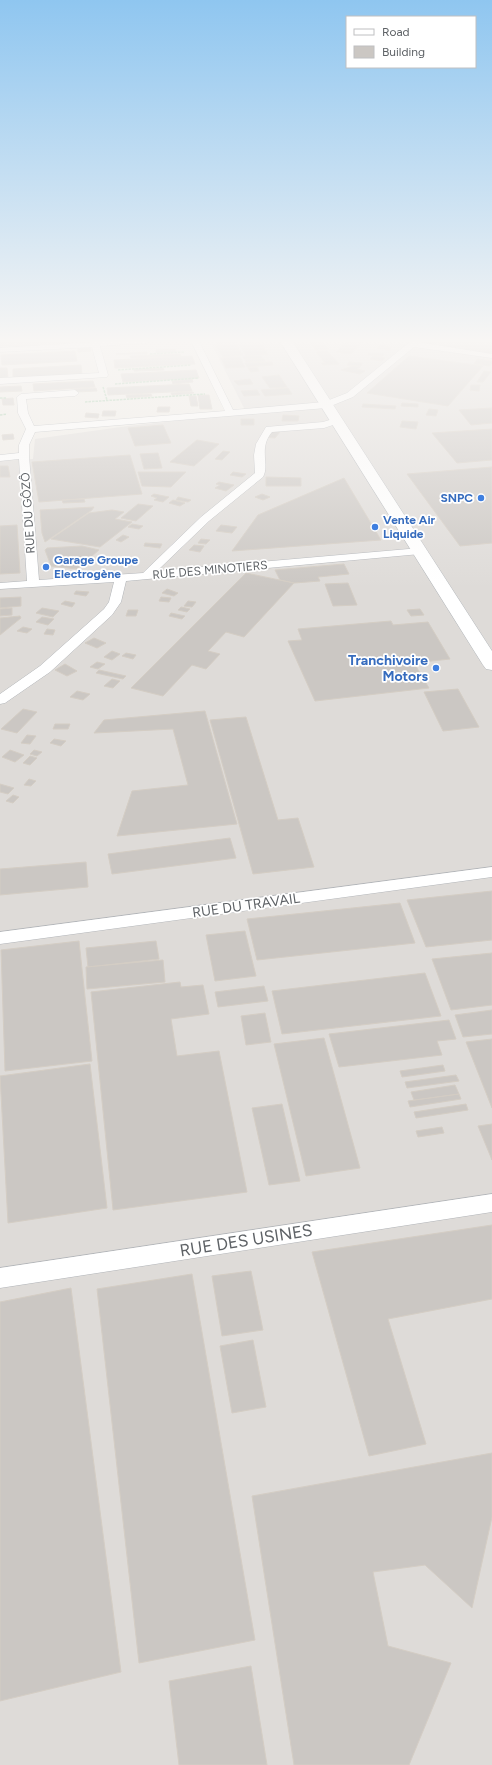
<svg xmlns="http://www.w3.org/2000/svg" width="492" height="1765" font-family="Figtree,sans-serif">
<rect width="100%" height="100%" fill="#efece6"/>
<!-- industrial -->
<path fill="#dedbd8" d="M 210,341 L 492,341 L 492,1765 L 0,1765 L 0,461 L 33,459 L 35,439 L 128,426 L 239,414 L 244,408 Z"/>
<!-- building -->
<path fill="#cbc7c3" stroke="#d4cdc4" d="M 68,341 L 68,343 L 0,346 L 0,342 Z
M 215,341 L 235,341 L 237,343 L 217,345 Z
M 238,341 L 260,341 L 261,342 L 240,343 Z
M 308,341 L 321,341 L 324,344 L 312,345 Z
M 347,341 L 363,341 L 351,354 L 336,352 Z
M 426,341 L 492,341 L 492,352 L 489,354 L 422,343 Z
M 261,343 L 268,354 L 246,356 L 239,344 Z
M 236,345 L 243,355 L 223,357 L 216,346 Z
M 325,345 L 329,349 L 316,350 L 312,346 Z
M 380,345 L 392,347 L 389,350 L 377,348 Z
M 90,346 L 91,351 L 78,352 L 78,347 Z
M 175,349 L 176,352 L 156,353 L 156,350 Z
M 75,351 L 77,361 L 2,365 L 1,355 Z
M 327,351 L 339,364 L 323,365 L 321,363 L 325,363 L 316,352 Z
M 147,352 L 147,354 L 116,354 Z
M 369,353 L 384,354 L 383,356 L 368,355 Z
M 180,354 L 181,356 L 131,358 L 130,356 Z
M 192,356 L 195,364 L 115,368 L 114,360 Z
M 261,356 L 262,358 L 244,359 L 243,357 Z
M 373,356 L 385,358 L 382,361 L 370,359 Z
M 409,356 L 483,366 L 448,406 L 367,393 Z
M 240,357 L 245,367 L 226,368 L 221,358 Z
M 264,359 L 265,361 L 246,362 L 245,360 Z
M 477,359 L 492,361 L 492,363 L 490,366 L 474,364 Z
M 272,362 L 273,365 L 247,367 L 245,363 Z
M 349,362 L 362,363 L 361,366 L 347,365 Z
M 81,365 L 82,375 L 13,378 L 13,369 Z
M 353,366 L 360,367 L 357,369 L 365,371 L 360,374 L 341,370 Z
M 257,367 L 259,371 L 251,372 L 248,368 Z
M 0,368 L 7,368 L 8,378 L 0,378 Z
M 163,368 L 164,370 L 134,371 L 134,369 Z
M 196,370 L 199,378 L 123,382 L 121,374 Z
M 484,371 L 491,372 L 483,382 L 477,382 Z
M 279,375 L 287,387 L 270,388 L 262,377 Z
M 192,379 L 193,382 L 173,384 L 172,381 Z
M 250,379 L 253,384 L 238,385 L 234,381 Z
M 93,381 L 95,387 L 34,391 L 33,384 Z
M 189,384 L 192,391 L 108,395 L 107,388 Z
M 471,385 L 480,385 L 479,391 L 470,390 Z
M 21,386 L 22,391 L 0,392 L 0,387 Z
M 96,388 L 97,391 L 76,392 L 75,389 Z
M 288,388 L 292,394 L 265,396 L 261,390 Z
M 257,390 L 260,395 L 244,396 L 241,391 Z
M 193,392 L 194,393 L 172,395 L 171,393 Z
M 151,394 L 152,396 L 127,398 L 126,395 Z
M 198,395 L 209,395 L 212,409 L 200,409 Z
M 189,396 L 196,396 L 198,406 L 191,406 Z
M 13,398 L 14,405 L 3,405 L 2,399 Z
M 402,403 L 418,404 L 418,407 L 401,406 Z
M 363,404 L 396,406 L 395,409 L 362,407 Z
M 158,407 L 170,407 L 169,412 L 157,412 Z
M 492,408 L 492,423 L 471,425 L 459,410 Z
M 429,409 L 438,410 L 436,416 L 426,415 Z
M 103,411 L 116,411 L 115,416 L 102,416 Z
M 86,413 L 99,414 L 98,418 L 85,417 Z
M 283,415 L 299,416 L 298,421 L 282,421 Z
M 241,419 L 254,419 L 254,425 L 241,425 Z
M 402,421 L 418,422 L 416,429 L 400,427 Z
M 163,425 L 171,443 L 135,446 L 128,428 Z
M 492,429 L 492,460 L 457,463 L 432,433 Z
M 268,431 L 280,432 L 275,438 L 263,437 Z
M 13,434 L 14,439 L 3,440 L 2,435 Z
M 197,440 L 219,444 L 194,466 L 170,462 Z
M 223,451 L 230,452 L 222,460 L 215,459 Z
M 158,453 L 162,468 L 144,469 L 140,454 Z
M 130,455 L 142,494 L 39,502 L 32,462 Z
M 0,466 L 8,466 L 10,477 L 0,477 Z
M 492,467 L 492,543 L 460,546 L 407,474 Z
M 138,472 L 186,472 L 171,487 L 142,486 Z
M 233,472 L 246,474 L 242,477 L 230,475 Z
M 266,477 L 301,478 L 301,486 L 266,486 Z
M 344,478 L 381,540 L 232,551 L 258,515 Z
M 219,482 L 234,485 L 226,491 L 215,488 L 220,485 L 216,484 Z
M 154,494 L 169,497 L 163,502 L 154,500 L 157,498 L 151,496 Z
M 262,494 L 270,497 L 263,500 L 255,497 Z
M 178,497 L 191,500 L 188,502 L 176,500 Z
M 84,499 L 85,502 L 63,503 L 62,500 Z
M 173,500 L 185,503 L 180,506 L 169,503 Z
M 138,504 L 153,506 L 136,521 L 121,518 Z
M 94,507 L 92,510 L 45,542 L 42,533 L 40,510 Z
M 112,510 L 124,512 L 115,519 L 132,522 L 100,547 L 51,539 L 89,513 Z
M 132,524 L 143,526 L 139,529 L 128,527 Z
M 17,525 L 20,573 L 0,574 L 0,526 Z
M 221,525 L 237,527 L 232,533 L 216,531 Z
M 123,535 L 129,537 L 121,542 L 116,540 Z
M 201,539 L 210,540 L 206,544 L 198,543 Z
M 145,543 L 162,544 L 160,548 L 144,546 Z
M 194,545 L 204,546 L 200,552 L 189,550 Z
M 82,546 L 99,550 L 77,569 L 51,566 L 45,550 L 47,548 Z
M 344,564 L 349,574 L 318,577 L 320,581 L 294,583 L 280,580 L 275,570 Z
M 246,573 L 294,583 L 244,637 L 226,632 L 208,651 L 220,654 L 206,669 L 192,665 L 163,696 L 131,688 Z
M 348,583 L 357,605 L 333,606 L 325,584 Z
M 167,589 L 178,593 L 174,596 L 162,593 Z
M 76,591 L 89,592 L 86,596 L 74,594 Z
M 21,597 L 21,606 L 0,608 L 0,598 Z
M 161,597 L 171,598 L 169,602 L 159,601 Z
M 65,601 L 75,603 L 72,607 L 61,604 Z
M 188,601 L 196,602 L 192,607 L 184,606 Z
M 181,607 L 190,609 L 187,612 L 178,610 Z
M 12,608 L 12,615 L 0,616 L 0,609 Z
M 42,608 L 59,611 L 53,617 L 36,613 Z
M 420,609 L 424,615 L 411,616 L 407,610 Z
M 128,610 L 138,610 L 136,616 L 126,616 Z
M 171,613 L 185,616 L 182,619 L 169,616 Z
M 20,616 L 21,618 L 0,635 L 0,618 Z
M 42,617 L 54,619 L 48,625 L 36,622 Z
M 391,621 L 393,625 L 428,622 L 450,659 L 414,663 L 429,688 L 315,701 L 288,641 L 302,640 L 298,629 Z
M 23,627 L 32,629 L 27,633 L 17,631 Z
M 47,629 L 55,630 L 53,635 L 44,634 Z
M 94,638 L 106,643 L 97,648 L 85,643 Z
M 112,651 L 120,654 L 112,660 L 104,657 Z
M 126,653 L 136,655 L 133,659 L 122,656 Z
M 97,662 L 105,664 L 98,669 L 90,667 Z
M 65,664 L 77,671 L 67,676 L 55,670 Z
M 99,670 L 126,676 L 123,679 L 96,673 Z
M 112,679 L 120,681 L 113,688 L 104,686 Z
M 458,689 L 479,727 L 443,731 L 424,692 Z
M 77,691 L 90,694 L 83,700 L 70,697 Z
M 23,709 L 37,712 L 17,733 L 1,729 Z
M 205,711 L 237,824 L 117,836 L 132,791 L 188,785 L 173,729 L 94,733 L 104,720 Z
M 246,717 L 278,820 L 298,818 L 314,867 L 253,874 L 210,720 Z
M 55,724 L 70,724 L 68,729 L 53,729 Z
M 27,735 L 36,736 L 30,744 L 21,743 Z
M 54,739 L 66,741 L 61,746 L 50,743 Z
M 10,750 L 24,755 L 15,762 L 2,757 Z
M 34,750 L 42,752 L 37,756 L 30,754 Z
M 30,756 L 37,758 L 30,765 L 23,763 Z
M 29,779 L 36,781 L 31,786 L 24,785 Z
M 0,784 L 14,788 L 8,794 L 0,792 Z
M 13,795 L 19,797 L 13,803 L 6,801 Z
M 230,838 L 236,858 L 112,874 L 108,854 Z
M 86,862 L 88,887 L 0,895 L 0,869 Z
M 492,891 L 492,940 L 426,947 L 407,900 Z
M 400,903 L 415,943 L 257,960 L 247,919 Z
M 245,931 L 256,976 L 215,981 L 206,935 Z
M 79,941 L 92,1061 L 5,1071 L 1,950 Z
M 156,941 L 159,959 L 88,967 L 86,948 Z
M 492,953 L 492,1005 L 451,1010 L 432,959 Z
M 163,960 L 165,982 L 87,989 L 86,967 Z
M 425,973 L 441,1016 L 282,1034 L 272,991 Z
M 180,982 L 181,987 L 203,985 L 209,1014 L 171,1019 L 177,1056 L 219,1051 L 247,1192 L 113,1210 L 91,992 Z
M 264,986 L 268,1001 L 218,1007 L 215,992 Z
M 492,1010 L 492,1034 L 463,1037 L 455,1015 Z
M 265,1013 L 271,1042 L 246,1045 L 241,1016 Z
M 449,1020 L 456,1039 L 437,1041 L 442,1055 L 339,1067 L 329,1034 Z
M 324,1038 L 360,1168 L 306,1176 L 274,1044 Z
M 492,1039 L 492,1108 L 466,1042 Z
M 90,1064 L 107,1208 L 8,1223 L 0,1076 Z
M 443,1065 L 445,1071 L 402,1077 L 400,1071 Z
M 456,1075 L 459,1081 L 407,1088 L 405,1082 Z
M 455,1085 L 459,1094 L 414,1100 L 411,1092 Z
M 459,1094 L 461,1099 L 410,1107 L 408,1101 Z
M 282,1104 L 300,1181 L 269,1185 L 252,1108 Z
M 466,1104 L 468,1110 L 416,1118 L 414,1112 Z
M 492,1124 L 492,1160 L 478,1126 Z
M 442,1127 L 444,1133 L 418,1137 L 416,1131 Z
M 492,1225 L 492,1299 L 388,1319 L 426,1444 L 369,1456 L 312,1252 Z
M 251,1271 L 263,1330 L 222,1336 L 212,1276 Z
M 192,1274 L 255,1640 L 139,1663 L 97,1289 Z
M 71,1288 L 121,1672 L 0,1701 L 0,1302 Z
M 253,1340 L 266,1407 L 232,1413 L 220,1346 Z
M 492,1453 L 492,1517 L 472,1608 L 425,1565 L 373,1572 L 388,1646 L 451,1663 L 409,1765 L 294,1765 L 252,1496 Z
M 251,1666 L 267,1765 L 179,1765 L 169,1681 Z"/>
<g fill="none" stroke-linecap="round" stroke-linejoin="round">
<!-- street casing -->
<g stroke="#b1b4b8" stroke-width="1">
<path id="street" d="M 113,341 L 150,341 L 146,343 L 100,346 L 108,375 L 107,377 L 0,384 L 0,378 L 99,373 L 92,347 L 0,352 L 0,348 Z
M 191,341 L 199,341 L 233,410 L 324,402 L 347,393 L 411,341 L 492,354 L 492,358 L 414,347 L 353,397 L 326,408 L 35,432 L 29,445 L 29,456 L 39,580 L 143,573 L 201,517 L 255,473 L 254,455 L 256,444 L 266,427 L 323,422 L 336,418 L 339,419 L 339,423 L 324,428 L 272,432 C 258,448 270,465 263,477 L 209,521 L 157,571 L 420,548 L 426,551 L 420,554 L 126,581 L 121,602 L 112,615 L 50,672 L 5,703 L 0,704 L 0,694 L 40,666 L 104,609 L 109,602 L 114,582 L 0,589 L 0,583 L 27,581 L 19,459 L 0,461 L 0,455 L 19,453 L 19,445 L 26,429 L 18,413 L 17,397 L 21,394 L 75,390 L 79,393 L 75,396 L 26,399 L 28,413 L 34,426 L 225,411 Z
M 492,867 L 492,877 L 0,944 L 0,932 Z
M 492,1194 L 492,1212 L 0,1288 L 0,1268 Z"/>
</g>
<!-- secondary casing -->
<g stroke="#b2b6ba" stroke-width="1">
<path id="secondary" d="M 280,341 L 292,341 L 492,651 L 492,670 L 486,669 L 483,665 Z"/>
</g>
<!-- path -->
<path stroke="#9ec9a6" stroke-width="1.5" stroke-dasharray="2.5 1" stroke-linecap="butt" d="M 150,354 L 184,352
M 118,370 L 191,365
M 115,384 L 198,378
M 103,387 L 107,400
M 0,398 L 6,398
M 85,402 L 205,394
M 0,415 L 7,414"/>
<!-- street -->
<use href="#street" fill="#fff" fill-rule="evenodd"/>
<!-- secondary -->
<use href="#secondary" fill="#fff" fill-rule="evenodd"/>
</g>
<!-- sky -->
<linearGradient id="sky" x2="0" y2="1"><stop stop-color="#8fc6f0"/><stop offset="0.58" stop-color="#f8f6f4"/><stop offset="1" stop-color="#f8f6f4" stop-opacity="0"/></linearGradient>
<rect width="492" height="588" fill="url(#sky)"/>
<!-- markers -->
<g fill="#3f7fe0" stroke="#fff" stroke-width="1.5">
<circle cx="481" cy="498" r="4"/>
<circle cx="375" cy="527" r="4"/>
<circle cx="46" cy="567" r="4"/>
<circle cx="436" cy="668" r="4"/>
</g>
<g text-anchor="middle" stroke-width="3.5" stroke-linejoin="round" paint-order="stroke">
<!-- far-shop labels -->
<g font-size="12" font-weight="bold" fill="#366cbe" stroke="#fff" text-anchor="start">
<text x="473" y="502" text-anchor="end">SNPC</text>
<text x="383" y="524">Vente Air<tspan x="383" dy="14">Liquide</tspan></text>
<text x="54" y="564">Garage Groupe<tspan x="54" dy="14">Electrogène</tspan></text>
</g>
<!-- far-street labels -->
<g font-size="12" fill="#5e6266" stroke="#fff">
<text transform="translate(28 513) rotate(-94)" y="4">RUE DU GÔZÔ</text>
<text transform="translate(210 570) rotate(-5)" y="4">RUE DES MINOTIERS</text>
</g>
<!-- shop labels -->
<g font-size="14" font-weight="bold" fill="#366cbe" stroke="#fff" text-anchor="end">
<text x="428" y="665">Tranchivoire<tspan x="428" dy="16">Motors</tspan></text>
</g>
<!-- street labels -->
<g font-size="14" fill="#5e6266" stroke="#fff">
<text transform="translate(246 905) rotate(-8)" y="5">RUE DU TRAVAIL</text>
</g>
<!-- near-street labels -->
<g font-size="17" fill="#5e6266" stroke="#fff">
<text transform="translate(246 1240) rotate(-9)" y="6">RUE DES USINES</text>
</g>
</g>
<!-- legend -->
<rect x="346" y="16" width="130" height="52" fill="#ffffff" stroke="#bfc0c2"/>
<rect x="354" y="29" width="20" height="6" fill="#ffffff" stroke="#bfc0c2"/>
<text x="382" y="36" font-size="12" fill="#5e6266">Road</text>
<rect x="354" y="46" width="20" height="12" fill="#cbc7c3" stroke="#bfc0c2"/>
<text x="382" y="56" font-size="12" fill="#5e6266">Building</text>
</svg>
